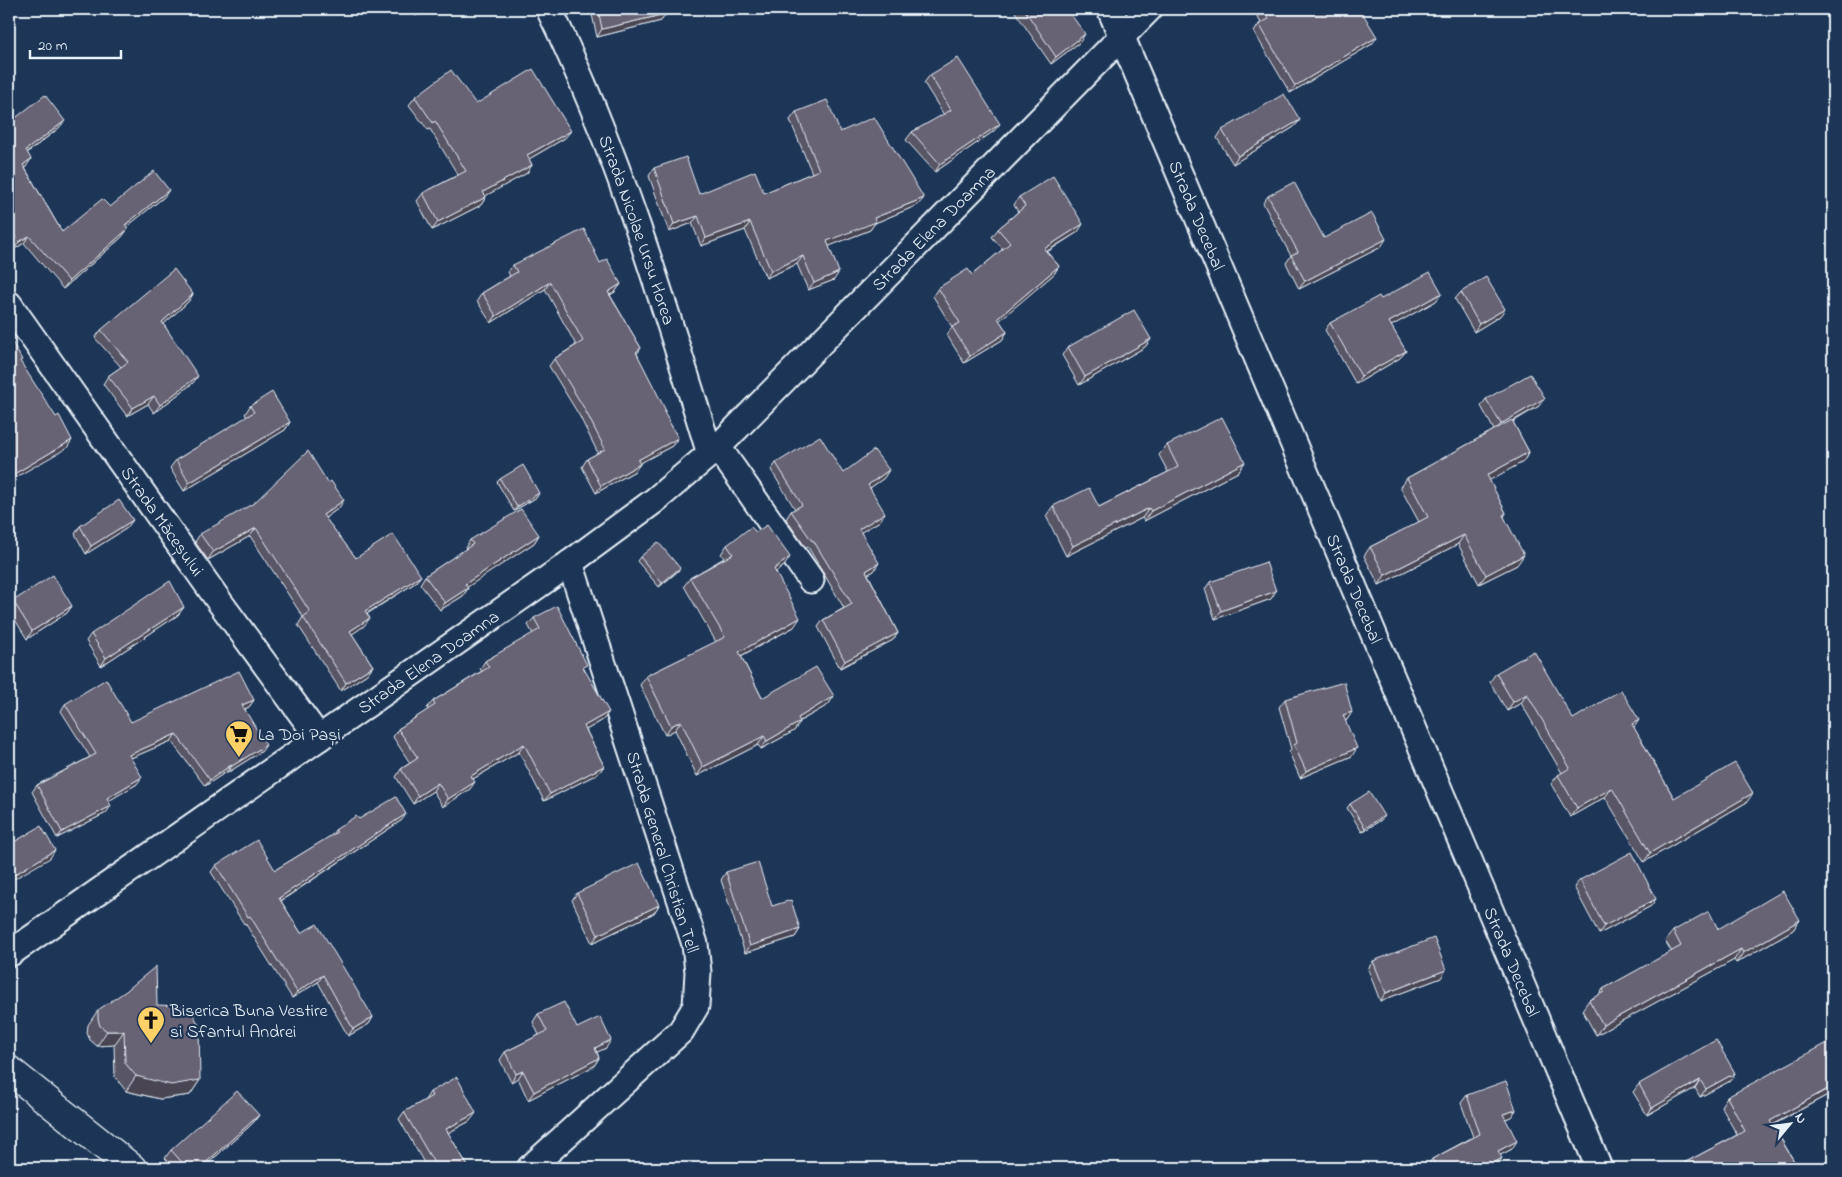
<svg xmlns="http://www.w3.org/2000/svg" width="1842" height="1177" font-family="'Indie Flower',sans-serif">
<rect width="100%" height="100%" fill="#1d3557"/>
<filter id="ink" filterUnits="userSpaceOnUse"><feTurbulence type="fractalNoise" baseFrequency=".02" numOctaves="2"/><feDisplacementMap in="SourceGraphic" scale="10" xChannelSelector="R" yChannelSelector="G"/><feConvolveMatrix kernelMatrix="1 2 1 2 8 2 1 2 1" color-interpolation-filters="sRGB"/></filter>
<g filter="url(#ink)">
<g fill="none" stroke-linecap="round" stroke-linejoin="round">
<!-- minor casing -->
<g stroke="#e8f1f8" stroke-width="29">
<g id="minor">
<path id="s1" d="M 549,9 C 618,151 664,303 710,454"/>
<path id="s2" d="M 1110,9 L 1599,1168"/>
<path id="s3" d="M 9,304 L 219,601 L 319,738"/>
<path d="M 718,447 L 811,580"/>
<path id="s4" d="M 9,954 L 570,563 L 654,501 L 718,447 L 1149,9"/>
<path d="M 530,1168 L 681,1031 L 696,1006 L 698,972 L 695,944 L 570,563"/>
</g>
</g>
<!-- tertiary casing -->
<g stroke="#e8f1f8" stroke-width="31">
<path id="tertiary" d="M 9,1070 L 132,1168"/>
</g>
<!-- minor -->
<use href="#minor" stroke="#1d3557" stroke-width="25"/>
<!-- tertiary -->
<use href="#tertiary" stroke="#1d3557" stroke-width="28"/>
</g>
<!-- wall -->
<path fill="#595465" stroke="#e8f1f8" d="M 410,9 L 424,9 L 416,16 Z
M 591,9 L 665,9 L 666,14 L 661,21 L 597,37 L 591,10 Z
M 1017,9 L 1067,9 L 1080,42 L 1051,64 L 1015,12 Z
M 1253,9 L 1360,9 L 1372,44 L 1290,93 L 1254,32 L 1259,24 L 1261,23 Z
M 930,75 L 994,131 L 935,172 L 906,140 L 912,132 L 944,115 L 924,83 Z
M 415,97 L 476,104 L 565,138 L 529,159 L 532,165 L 527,173 L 485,196 L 486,197 L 481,205 L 432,230 L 417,201 L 423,193 L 458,175 L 430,129 L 428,130 L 409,105 Z
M 796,112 L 840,132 L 918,205 L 875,223 L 870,230 L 829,246 L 834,280 L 808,290 L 797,264 L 766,278 L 745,230 L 701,246 L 692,223 L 669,232 L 649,176 L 654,168 L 699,194 L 764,193 L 812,173 L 790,120 Z
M 1300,120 L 1294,127 L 1233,164 L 1217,138 L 1222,130 Z
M 9,123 L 59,128 L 27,153 L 26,167 L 25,168 L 62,232 L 110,207 L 164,197 L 126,227 L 122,237 L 63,289 L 24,243 L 13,250 L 9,242 Z
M 1268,196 L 1324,238 L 1381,247 L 1299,289 L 1286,263 L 1291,256 L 1263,203 Z
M 1019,197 L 1078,232 L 1047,252 L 1059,266 L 1054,274 L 999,320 L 1007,332 L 1002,340 L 964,363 L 947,335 L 952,327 L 933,296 L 938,288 L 972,275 L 1003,249 L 992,237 L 998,229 L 1018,212 L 1014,205 Z
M 600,263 L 621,284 L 615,292 L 610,295 L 641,348 L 637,354 L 664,413 L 678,438 L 672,446 L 640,463 L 640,464 L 635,471 L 596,493 L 582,467 L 587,459 L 598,453 L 579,415 L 549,366 L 554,359 L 576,345 L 545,289 L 491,323 L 477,301 L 482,293 L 510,276 L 508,272 L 513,265 Z
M 1461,292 L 1500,316 L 1474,332 L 1455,299 Z
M 1442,293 L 1436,301 L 1391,326 L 1406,351 L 1400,358 L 1356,384 L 1325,330 L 1330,323 L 1381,299 Z
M 193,294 L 188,302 L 164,324 L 193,383 L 154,413 L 148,404 L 127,416 L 103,384 L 108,376 L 121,367 L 95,338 L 101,330 Z
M 1151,339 L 1145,347 L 1079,385 L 1062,355 L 1068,347 Z
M 1486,399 L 1539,406 L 1513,422 L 1529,452 L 1523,462 L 1489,480 L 1506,513 L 1504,517 L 1517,565 L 1479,584 L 1458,544 L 1379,585 L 1364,556 L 1370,547 L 1419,522 L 1400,487 L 1407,478 L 1494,430 L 1481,406 Z
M 250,406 L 290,422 L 285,430 L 184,491 L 170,468 L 176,460 L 247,417 L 245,414 Z
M 1167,445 L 1245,462 L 1238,472 L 1144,521 L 1142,518 L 1066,556 L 1046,516 L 1053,506 L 1099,507 L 1168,472 L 1159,455 Z
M 776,463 L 843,473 L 884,478 L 870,488 L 880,521 L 861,532 L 874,571 L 868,574 L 898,633 L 893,640 L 840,668 L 818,627 L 823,620 L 844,608 L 808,547 L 806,548 L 786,519 L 791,511 L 795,509 L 771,470 Z
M 500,479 L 537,497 L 514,511 L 497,482 Z
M 339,508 L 325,518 L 356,558 L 415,583 L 367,614 L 364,626 L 352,634 L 373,666 L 367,674 L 341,691 L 298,625 L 303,617 L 250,536 L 208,560 L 195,542 L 200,534 Z
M 80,526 L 127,528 L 86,554 L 75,534 Z
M 539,535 L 534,543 L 467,587 L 468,588 L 463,596 L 440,610 L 420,584 L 425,576 L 466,549 L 465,548 L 470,540 Z
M 727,545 L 784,566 L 776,572 L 794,627 L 741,656 L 762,698 L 834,696 L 828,705 L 800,721 L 800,722 L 794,731 L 761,749 L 758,745 L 697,776 L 675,730 L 665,735 L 640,685 L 646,676 L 716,642 L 684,586 L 690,578 L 724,558 L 721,554 Z
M 640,557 L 680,568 L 677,572 L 659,587 L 637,561 Z
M 1210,582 L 1271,599 L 1215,619 L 1205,589 Z
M 13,601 L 72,606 L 67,613 L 27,639 L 9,610 L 9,606 Z
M 184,607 L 178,615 L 101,666 L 86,641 L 91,634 Z
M 534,618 L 584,670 L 603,720 L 586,730 L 604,766 L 599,773 L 544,801 L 519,752 L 473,779 L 470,789 L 443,807 L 433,791 L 413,804 L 396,777 L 401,769 L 410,763 L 393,737 L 398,729 L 428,710 L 427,708 L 433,701 L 482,671 L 480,669 L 485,661 L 533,634 L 528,625 Z
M 1496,673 L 1573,719 L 1634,728 L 1674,798 L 1747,802 L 1644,862 L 1605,797 L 1570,817 L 1551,784 L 1558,775 L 1562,773 L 1521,703 L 1507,711 L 1490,682 Z
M 1285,699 L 1347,720 L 1345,720 L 1352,756 L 1300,778 L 1289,752 L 1291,749 L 1279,707 Z
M 254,700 L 249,707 L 245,709 L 262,751 L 227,773 L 226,772 L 205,786 L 171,741 L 131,758 L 137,784 L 108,801 L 106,813 L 57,838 L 32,792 L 37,785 L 90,757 L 61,711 L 65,704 L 131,722 Z
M 1350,804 L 1381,820 L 1362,832 L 1347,808 Z
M 359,819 L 402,820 L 281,901 L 301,933 L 373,1017 L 369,1024 L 348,1036 L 318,982 L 292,998 L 245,923 L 244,924 L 211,872 L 216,865 L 275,870 L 331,836 L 335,830 Z
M 726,872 L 772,906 L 800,929 L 795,937 L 745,953 L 721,880 Z
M 1580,880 L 1651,906 L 1599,934 L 1574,887 Z
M 577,893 L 659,905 L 654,913 L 592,943 L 572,900 Z
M 1800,920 L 1793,930 L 1736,963 L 1734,960 L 1596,1035 L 1582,1010 L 1589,1000 L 1599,995 L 1603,989 L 1672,952 L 1665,941 L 1673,931 L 1718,929 Z
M 1373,961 L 1441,978 L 1380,1001 L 1368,969 Z
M 157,1005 L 200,1080 L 190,1095 L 160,1099 L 126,1091 L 115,1077 L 114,1045 L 97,1046 L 90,1040 L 87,1033 L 88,1025 L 98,1010 Z
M 538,1014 L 577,1028 L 606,1048 L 597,1052 L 599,1058 L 594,1066 L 528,1100 L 518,1078 L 511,1082 L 500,1060 L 505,1052 L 539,1035 L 533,1022 Z
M 1735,1073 L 1730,1081 L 1700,1097 L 1695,1088 L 1647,1115 L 1633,1092 L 1639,1084 Z
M 430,1092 L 470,1121 L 448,1133 L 469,1168 L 427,1168 L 399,1119 L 404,1112 L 425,1100 Z
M 1833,1092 L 1773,1125 L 1798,1168 L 1680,1168 L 1684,1163 L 1737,1135 L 1721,1106 L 1727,1097 Z
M 1467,1095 L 1516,1110 L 1511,1117 L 1505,1119 L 1512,1149 L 1500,1155 L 1497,1166 L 1494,1168 L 1428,1168 L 1427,1166 L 1432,1159 L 1473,1137 L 1461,1103 Z
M 259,1115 L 253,1123 L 203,1168 L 174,1168 L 165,1158 L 171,1150 Z"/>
<!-- shaded-wall -->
<path fill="#484552" stroke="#e8f1f8" d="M 421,9 L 424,9 L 416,16 Z
M 666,14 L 661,21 L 597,37 L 602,29 Z
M 1085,34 L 1080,42 L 1051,64 L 1056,57 Z
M 1377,37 L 1372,44 L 1290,93 L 1295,86 Z
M 1300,120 L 1294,127 L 1233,164 L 1238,156 Z
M 65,121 L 59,128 L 20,158 L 26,150 Z
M 1000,124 L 994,131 L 935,172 L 940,164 Z
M 571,131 L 565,138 L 522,163 L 527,155 Z
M 31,159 L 26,167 L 18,173 L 23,165 Z
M 532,165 L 527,173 L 478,200 L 483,192 Z
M 169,190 L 164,197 L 119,233 L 125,225 Z
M 486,197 L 481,205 L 432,230 L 438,222 Z
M 924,198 L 918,205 L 875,223 L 870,230 L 822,249 L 827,241 L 874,218 Z
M 698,216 L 692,223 L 669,232 L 674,224 Z
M 750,222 L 745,230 L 701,246 L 706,238 Z
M 1083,224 L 1078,232 L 1039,256 L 1044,249 Z
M 128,229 L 122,237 L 63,289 L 69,281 Z
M 29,236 L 24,243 L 13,250 L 19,242 Z
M 1386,239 L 1381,247 L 1299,289 L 1305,281 Z
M 803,256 L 797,264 L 766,278 L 771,271 Z
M 1059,266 L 1054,274 L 993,326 L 998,318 Z
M 839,272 L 834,280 L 808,290 L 814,283 Z
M 550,282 L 545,289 L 491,323 L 496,316 Z
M 621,284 L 615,292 L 602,299 L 608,292 Z
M 1442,293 L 1436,301 L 1384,330 L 1389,322 Z
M 193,294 L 188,302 L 157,330 L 162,322 Z
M 1505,309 L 1500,316 L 1474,332 L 1479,324 Z
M 1007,332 L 1002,340 L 964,363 L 970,356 Z
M 1151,339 L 1145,347 L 1079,385 L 1085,377 Z
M 1406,351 L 1400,358 L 1356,384 L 1361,376 Z
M 198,376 L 193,383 L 154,413 L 160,405 Z
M 154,396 L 148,404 L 127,416 L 133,408 Z
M 1545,398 L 1539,406 L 1495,431 L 1501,424 Z
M 290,422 L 285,430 L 184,491 L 189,483 Z
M 678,438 L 672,446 L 633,467 L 638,460 Z
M 72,440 L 67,448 L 9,481 L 9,477 Z
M 1529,452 L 1523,462 L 1481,485 L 1487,475 Z
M 1245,462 L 1238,472 L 1144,521 L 1151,511 Z
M 640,464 L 635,471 L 596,493 L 601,486 Z
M 889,470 L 884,478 L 863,493 L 868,485 Z
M 539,493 L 537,497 L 514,511 L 517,507 Z
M 344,500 L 339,508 L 318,523 L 323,515 Z
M 1149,508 L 1142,518 L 1066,556 L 1073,546 Z
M 885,513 L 880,521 L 853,537 L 859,529 Z
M 133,520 L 127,528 L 86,554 L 91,546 Z
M 256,528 L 250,536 L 208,560 L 213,552 Z
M 539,535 L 534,543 L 460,592 L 465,584 Z
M 1464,535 L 1458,544 L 1379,585 L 1385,575 Z
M 1524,555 L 1517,565 L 1479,584 L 1486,575 Z
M 790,557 L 784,566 L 768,578 L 774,569 Z
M 879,563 L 874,571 L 861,578 L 866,571 Z
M 680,568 L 677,572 L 659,587 L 662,583 Z
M 421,576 L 415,583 L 359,618 L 365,611 Z
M 468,588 L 463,596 L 440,610 L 445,603 Z
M 1276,591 L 1271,599 L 1215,619 L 1221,611 Z
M 72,606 L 67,613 L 27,639 L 32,631 Z
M 184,607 L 178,615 L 101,666 L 106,658 Z
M 370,618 L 364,626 L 345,639 L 350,631 Z
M 800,618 L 794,627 L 733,660 L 739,652 Z
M 898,633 L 893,640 L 840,668 L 845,661 Z
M 373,666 L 367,674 L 341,691 L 346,683 Z
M 1527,694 L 1521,703 L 1507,711 L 1513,702 Z
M 834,696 L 828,705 L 791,726 L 798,718 Z
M 254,700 L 249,707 L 238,712 L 242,705 Z
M 609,712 L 603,720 L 579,734 L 584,726 Z
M 1352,712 L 1347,720 L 1337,722 L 1343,715 Z
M 1639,720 L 1633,729 L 1632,724 Z
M 681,721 L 675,730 L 665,735 L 671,726 Z
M 800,722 L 794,731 L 761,749 L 767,741 Z
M 176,734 L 171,741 L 124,761 L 129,755 Z
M 764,736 L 758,745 L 697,776 L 703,767 Z
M 524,744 L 519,752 L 466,783 L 471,776 Z
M 266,745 L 262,751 L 227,773 L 232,766 Z
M 1357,748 L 1352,756 L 1300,778 L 1306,771 Z
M 231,765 L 226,772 L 205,786 L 210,780 Z
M 604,766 L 599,773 L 544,801 L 550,794 Z
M 142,777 L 137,784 L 102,805 L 107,798 Z
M 475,782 L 470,789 L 443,807 L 448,799 Z
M 438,783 L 433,791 L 413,804 L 418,796 Z
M 1612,788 L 1605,797 L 1570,817 L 1577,808 Z
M 1753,793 L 1747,802 L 1644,862 L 1650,853 Z
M 111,806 L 106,813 L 57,838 L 62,832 Z
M 406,814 L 402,820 L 274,905 L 279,898 Z
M 1384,816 L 1381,820 L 1362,832 L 1365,828 Z
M 55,850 L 50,858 L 9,882 L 9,878 Z
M 1656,899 L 1651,906 L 1599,934 L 1604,926 Z
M 659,905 L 654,913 L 592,943 L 598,935 Z
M 1800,920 L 1793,930 L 1736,963 L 1743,953 Z
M 800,929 L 795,937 L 745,953 L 750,946 Z
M 1741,949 L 1734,960 L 1596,1035 L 1603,1025 Z
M 1446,970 L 1441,978 L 1380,1001 L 1386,993 Z
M 323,975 L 318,982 L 292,998 L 297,992 Z
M 373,1017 L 369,1024 L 348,1036 L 353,1029 Z
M 107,1031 L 124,1031 L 114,1045 L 97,1046 Z
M 611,1040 L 606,1048 L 589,1056 L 595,1048 Z
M 599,1058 L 594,1066 L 528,1100 L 534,1092 Z
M 523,1071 L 518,1078 L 511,1082 L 516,1074 Z
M 1735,1073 L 1730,1081 L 1700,1097 L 1706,1089 Z
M 136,1076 L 200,1080 L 190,1095 L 160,1099 L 126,1091 Z
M 1700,1080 L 1695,1088 L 1647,1115 L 1652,1108 Z
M 1833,1086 L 1833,1092 L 1764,1129 L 1770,1121 Z
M 1516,1110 L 1511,1117 L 1497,1122 L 1503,1114 Z
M 476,1113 L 470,1121 L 440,1137 L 446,1129 Z
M 259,1115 L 253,1123 L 203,1168 L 200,1168 Z
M 1517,1141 L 1512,1149 L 1493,1159 L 1498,1151 Z
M 1502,1158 L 1497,1166 L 1493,1168 L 1492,1164 Z"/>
<!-- building -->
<path fill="#676275" stroke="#e8f1f8" d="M 598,9 L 665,9 L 666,14 L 602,29 Z
M 1024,9 L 1067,9 L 1085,34 L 1056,57 Z
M 1262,9 L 1360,9 L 1377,37 L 1295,86 L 1259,24 L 1269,19 Z
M 958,58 L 1000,124 L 940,164 L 912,132 L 951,110 L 930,75 Z
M 533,69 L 571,131 L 527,155 L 532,165 L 483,192 L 486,197 L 438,222 L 423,193 L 466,171 L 435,121 L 433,123 L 415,97 L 451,70 L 476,104 Z
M 1284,94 L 1300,120 L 1238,156 L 1222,130 Z
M 45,95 L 65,121 L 26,150 L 31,159 L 23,165 L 62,232 L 102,199 L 110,207 L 154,171 L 169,190 L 125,225 L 128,229 L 69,281 L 29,236 L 19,242 L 9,226 L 9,218 L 14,215 L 9,207 L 9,123 Z
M 827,100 L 840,132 L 874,117 L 924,198 L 874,218 L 876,222 L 827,241 L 839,272 L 814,283 L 803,256 L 771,271 L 750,222 L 706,238 L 698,216 L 674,224 L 654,168 L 686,157 L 699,194 L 755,171 L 764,193 L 819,170 L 796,112 Z
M 1053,176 L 1083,224 L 1044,249 L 1059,266 L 998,318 L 1007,332 L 970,356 L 952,327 L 960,323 L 938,288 L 968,269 L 972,275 L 1010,243 L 998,229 L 1025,206 L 1019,197 Z
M 1294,182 L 1324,238 L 1372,213 L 1386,239 L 1305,281 L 1291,255 L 1298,252 L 1268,196 Z
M 584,229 L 600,263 L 607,259 L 621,284 L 608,292 L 641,348 L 636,352 L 666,411 L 664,412 L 678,438 L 638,460 L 640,464 L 601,486 L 587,459 L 605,449 L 584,408 L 554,359 L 583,341 L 550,282 L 496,316 L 482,293 L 517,272 L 513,265 Z
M 174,269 L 193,294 L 162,322 L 198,376 L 160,405 L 154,396 L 133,408 L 108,376 L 128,362 L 101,330 Z
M 1430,272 L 1442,293 L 1389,322 L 1406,351 L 1361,376 L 1330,323 L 1379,296 L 1381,299 Z
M 1486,277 L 1505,309 L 1479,324 L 1461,292 Z
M 1134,310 L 1151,339 L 1085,377 L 1068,347 Z
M 9,336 L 22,360 L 20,361 L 56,417 L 59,415 L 72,440 L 9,477 Z
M 1530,374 L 1545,398 L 1501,424 L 1486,399 Z
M 272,392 L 290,422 L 189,483 L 176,460 L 254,412 L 250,406 Z
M 1222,417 L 1245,462 L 1151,511 L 1149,508 L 1073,546 L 1053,506 L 1089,488 L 1099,507 L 1178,467 L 1167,445 Z
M 1512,420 L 1529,452 L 1487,475 L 1506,513 L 1503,515 L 1524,555 L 1486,575 L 1464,535 L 1385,575 L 1370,547 L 1428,517 L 1407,478 Z
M 820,436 L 843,473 L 874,450 L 889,470 L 868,485 L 885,513 L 859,529 L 879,563 L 866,571 L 898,633 L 845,661 L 823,620 L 852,604 L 813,540 L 812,541 L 791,511 L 802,505 L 776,463 Z
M 308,451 L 328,483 L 331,481 L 344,500 L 323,515 L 356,558 L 393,534 L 421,576 L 365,611 L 370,618 L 350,631 L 373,666 L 346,683 L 303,617 L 310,612 L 256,528 L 213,552 L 200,534 L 254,503 Z
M 523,465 L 539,493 L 517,507 L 500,479 Z
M 119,500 L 133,520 L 91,546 L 80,526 Z
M 521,509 L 539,535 L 465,584 L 468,588 L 445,603 L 425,576 L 473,544 L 470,540 Z
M 767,525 L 790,557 L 774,569 L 800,618 L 739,652 L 762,698 L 816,667 L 834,696 L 798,718 L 800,722 L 767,741 L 764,736 L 703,767 L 681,721 L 671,726 L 646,676 L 725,637 L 690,578 L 733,554 L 727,545 L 751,527 L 756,532 Z
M 658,542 L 680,568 L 662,583 L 640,557 Z
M 1266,562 L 1276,591 L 1221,611 L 1210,582 Z
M 53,575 L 72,606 L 32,631 L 13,601 Z
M 170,581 L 184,607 L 106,658 L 91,634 Z
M 557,606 L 587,665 L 583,667 L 609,712 L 584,726 L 604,766 L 550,794 L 524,744 L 471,776 L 475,782 L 448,799 L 438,783 L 418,796 L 401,769 L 418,758 L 398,729 L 435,705 L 433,701 L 489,667 L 485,661 L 540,629 L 534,618 Z
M 1534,651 L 1573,719 L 1621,690 L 1639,720 L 1632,724 L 1674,798 L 1735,763 L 1753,793 L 1650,853 L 1612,788 L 1577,808 L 1558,775 L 1570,768 L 1527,694 L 1513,702 L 1496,673 Z
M 239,671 L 254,700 L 242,705 L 266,745 L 232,766 L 231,765 L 210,780 L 176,734 L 129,755 L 142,777 L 107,798 L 111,806 L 62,832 L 37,785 L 96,754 L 65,704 L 106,679 L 131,722 Z
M 1344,682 L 1352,712 L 1343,715 L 1357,748 L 1306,771 L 1294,745 L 1297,743 L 1285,699 Z
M 1369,792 L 1384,816 L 1365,828 L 1350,804 Z
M 396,797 L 406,814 L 279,898 L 301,933 L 317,924 L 373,1017 L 353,1029 L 323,975 L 297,992 L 250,916 L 248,917 L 216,865 L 257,840 L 275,870 L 337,832 L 335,830 L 356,816 L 359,819 Z
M 41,826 L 55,850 L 9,878 L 9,845 Z
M 1632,852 L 1656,899 L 1604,926 L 1580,880 Z
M 758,862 L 772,906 L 791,900 L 800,929 L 750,946 L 726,872 Z
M 639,863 L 659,905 L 598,935 L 577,893 Z
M 1783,891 L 1800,920 L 1743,953 L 1741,949 L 1603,1025 L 1589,1000 L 1604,992 L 1603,989 L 1681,946 L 1673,931 L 1709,911 L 1718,929 Z
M 1434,938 L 1446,970 L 1386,993 L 1373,961 Z
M 156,966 L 157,1005 L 180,1006 L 190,1009 L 199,1025 L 200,1080 L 171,1085 L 136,1076 L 125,1063 L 124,1031 L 107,1031 L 100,1026 L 98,1019 L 98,1010 L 126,991 Z
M 564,1002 L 577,1028 L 600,1017 L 611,1040 L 595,1048 L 599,1058 L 534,1092 L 523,1071 L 516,1074 L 505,1052 L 547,1031 L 538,1014 Z
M 1716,1040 L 1735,1073 L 1706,1089 L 1700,1080 L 1652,1108 L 1639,1084 Z
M 1833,1040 L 1833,1086 L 1770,1121 L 1798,1168 L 1687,1168 L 1684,1163 L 1745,1131 L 1727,1097 Z
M 457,1077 L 476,1113 L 446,1129 L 469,1168 L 437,1168 L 404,1112 L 432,1096 L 430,1092 Z
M 1506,1081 L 1516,1110 L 1503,1114 L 1517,1141 L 1498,1151 L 1502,1158 L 1492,1164 L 1494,1168 L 1437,1168 L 1432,1159 L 1480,1134 L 1467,1095 Z
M 237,1091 L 259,1115 L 200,1168 L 187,1168 L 171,1150 Z
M 326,1165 L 328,1168 L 320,1168 Z"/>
</g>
<!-- icons -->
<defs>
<g id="supermarket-pin" transform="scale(1.4375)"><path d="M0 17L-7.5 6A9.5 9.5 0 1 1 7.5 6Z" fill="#ffd166" stroke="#1d3557"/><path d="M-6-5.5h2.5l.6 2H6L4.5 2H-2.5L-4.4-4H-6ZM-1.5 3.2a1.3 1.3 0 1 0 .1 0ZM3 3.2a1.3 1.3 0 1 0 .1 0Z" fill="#111"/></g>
<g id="church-pin" transform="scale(1.4375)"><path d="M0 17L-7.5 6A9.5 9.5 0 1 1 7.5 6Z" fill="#ffd166" stroke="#1d3557"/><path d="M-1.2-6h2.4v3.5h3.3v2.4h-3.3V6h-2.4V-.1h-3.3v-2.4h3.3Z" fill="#111"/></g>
</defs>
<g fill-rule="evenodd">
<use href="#supermarket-pin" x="239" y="734"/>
<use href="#church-pin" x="151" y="1020"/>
</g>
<g text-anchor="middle" stroke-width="4.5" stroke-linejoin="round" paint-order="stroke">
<!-- street labels -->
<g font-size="18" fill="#e8f1f8" stroke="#1d3557">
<text dy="6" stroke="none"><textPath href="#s2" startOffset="224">Strada Decebal</textPath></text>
<text dy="6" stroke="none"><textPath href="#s4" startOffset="1179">Strada Elena Doamna</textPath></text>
<text dy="6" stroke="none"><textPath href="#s1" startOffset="238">Strada Nicolae Ursu Horea</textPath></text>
<text dy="6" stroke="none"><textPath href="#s3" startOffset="266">Strada Măceșului</textPath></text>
<text dy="6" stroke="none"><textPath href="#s2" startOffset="629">Strada Decebal</textPath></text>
<text dy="6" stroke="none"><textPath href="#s4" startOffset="511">Strada Elena Doamna</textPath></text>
<text transform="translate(663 852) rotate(73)" y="6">Strada General Christian Tell</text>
<text dy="6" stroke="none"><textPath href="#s2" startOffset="1034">Strada Decebal</textPath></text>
</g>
<!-- poi labels -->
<g font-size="18" fill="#e8f1f8" stroke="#1d3557" text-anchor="start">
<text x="258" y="740">La Doi Pași</text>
<text x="170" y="1016">Biserica Buna Vestire<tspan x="170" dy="21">si Sfantul Andrei</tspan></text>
</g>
</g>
<!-- margin -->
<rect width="1842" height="1177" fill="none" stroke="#1d3557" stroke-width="30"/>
<rect x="15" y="15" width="1812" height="1147" fill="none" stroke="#e8f1f8" stroke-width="2" filter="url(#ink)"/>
<!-- north arrow -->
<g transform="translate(1790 1124) rotate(61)" stroke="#1d3557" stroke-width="4" paint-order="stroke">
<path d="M0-4L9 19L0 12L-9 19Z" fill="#e8f1f8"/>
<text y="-8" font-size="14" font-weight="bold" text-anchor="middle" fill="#e8f1f8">N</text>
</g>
<!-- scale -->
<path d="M30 50v8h91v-8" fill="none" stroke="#e8f1f8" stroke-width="2.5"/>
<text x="38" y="50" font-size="15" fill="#e8f1f8" stroke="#1d3557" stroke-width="4" paint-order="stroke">20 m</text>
</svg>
